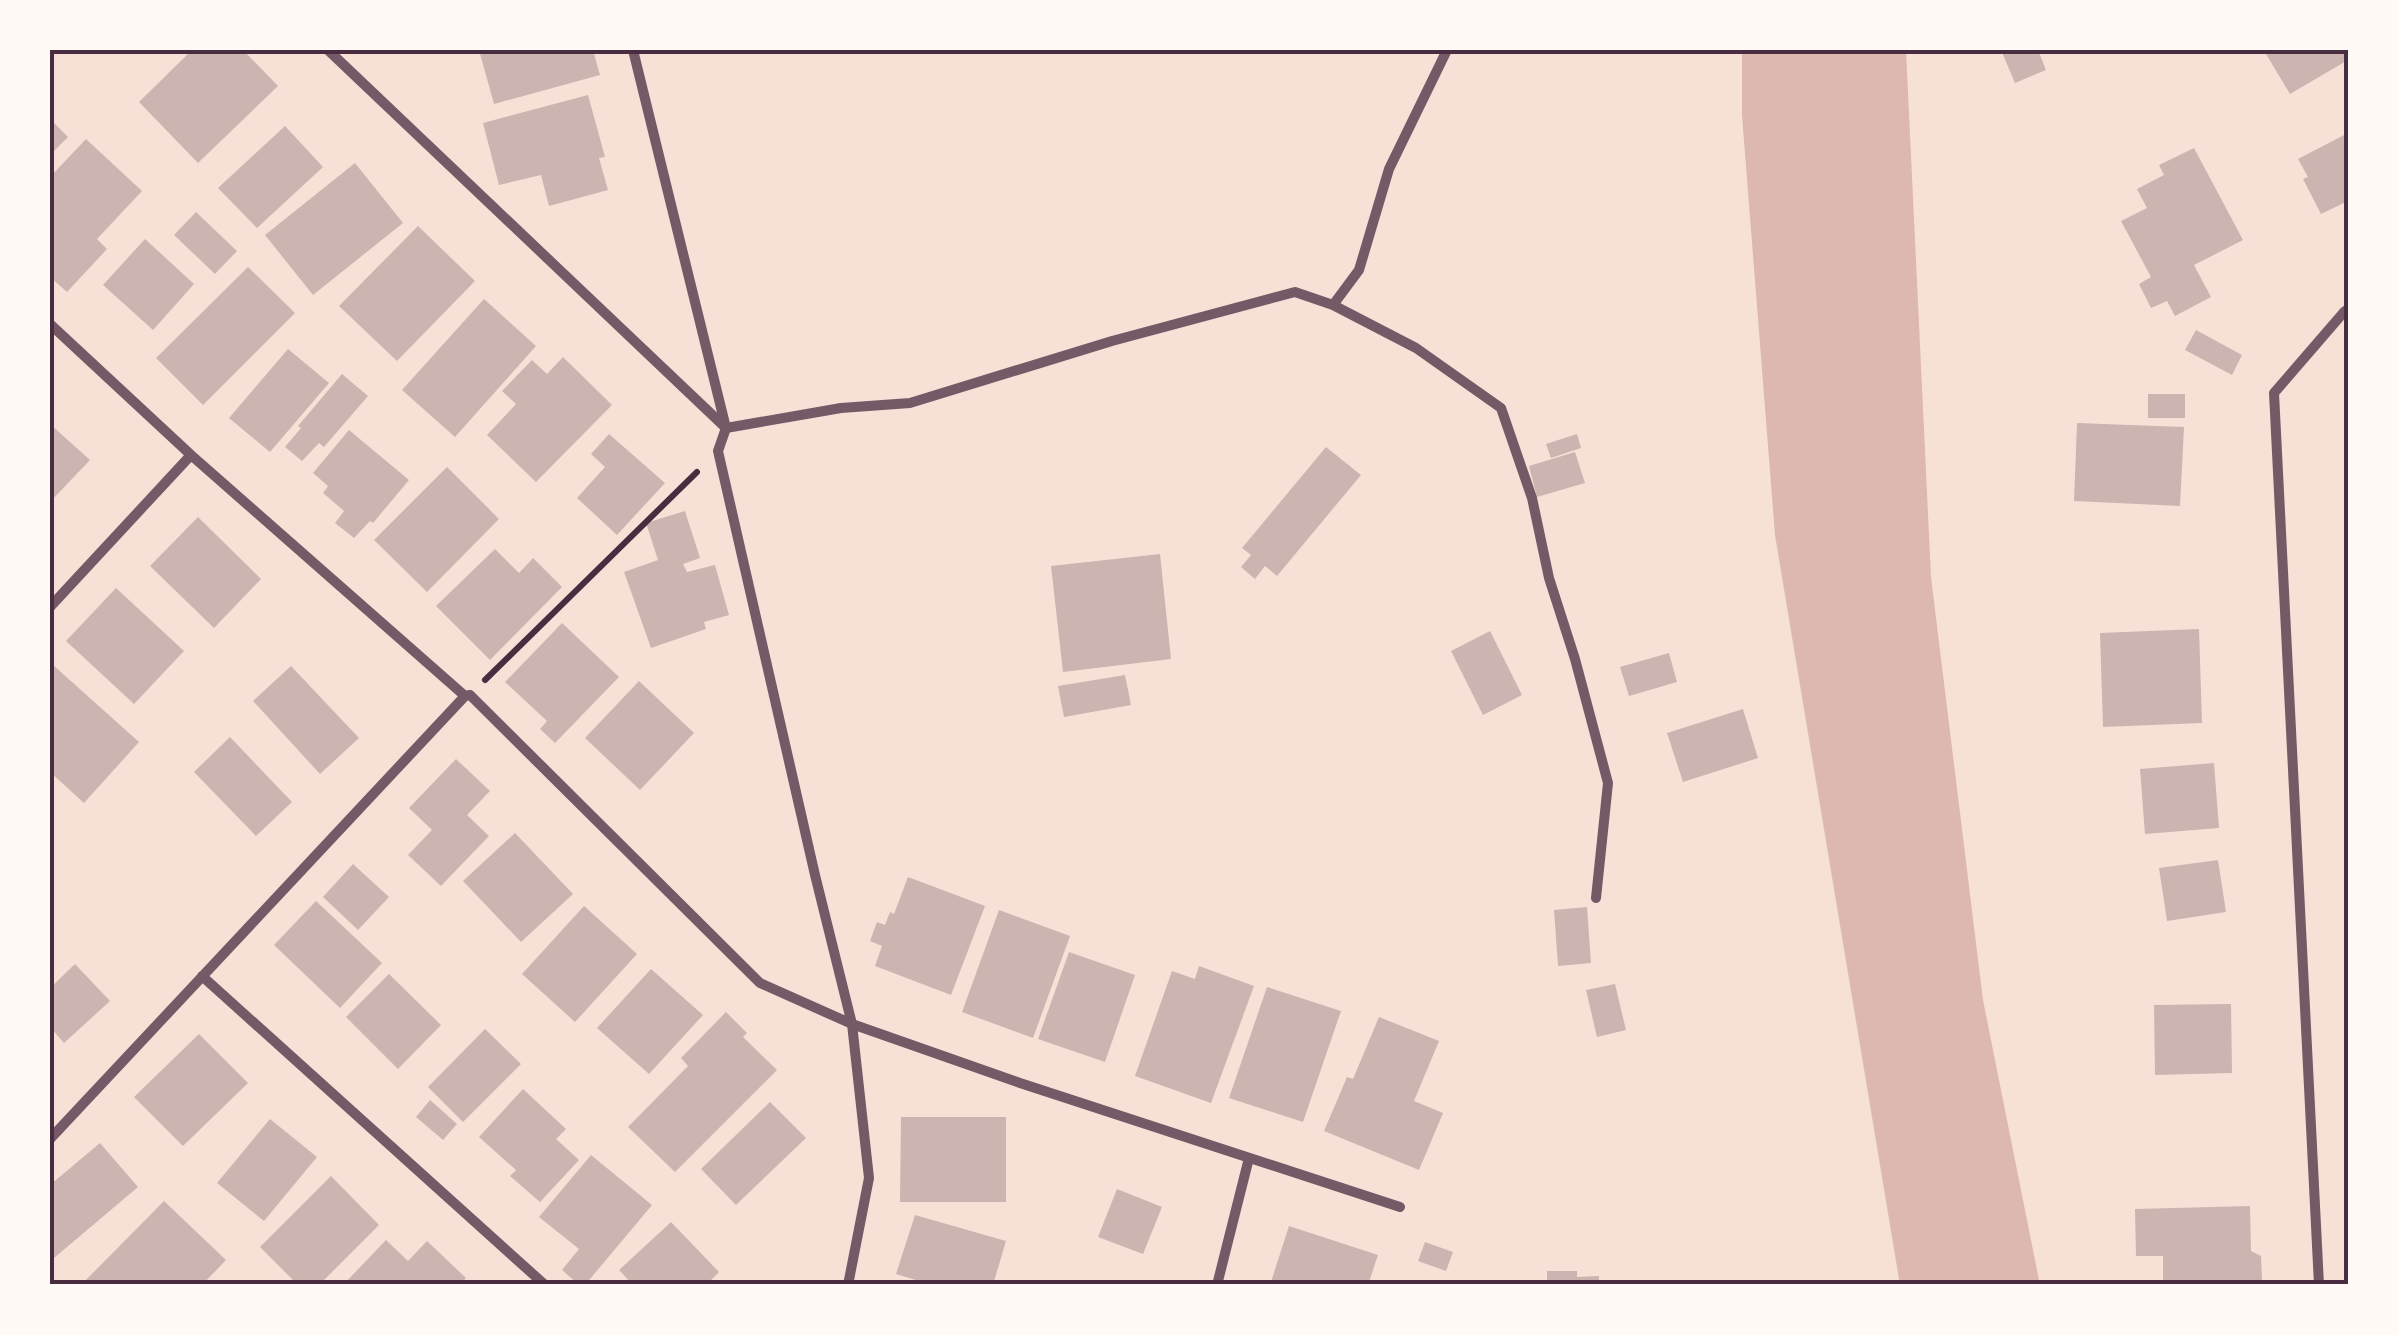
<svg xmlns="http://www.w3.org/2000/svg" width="2398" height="1335" font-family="Poppins,sans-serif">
<rect width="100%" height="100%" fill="#f7e1d7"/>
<!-- water -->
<path fill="#dcb8b0" d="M 1742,50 L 1906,50 L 1931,577 L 1983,1000 L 2040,1285 L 1900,1285 L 1775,535 L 1742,115 Z"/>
<!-- building -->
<path fill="#ccb4b1" d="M 192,50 L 243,50 L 278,86 L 198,163 L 139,102 Z
M 479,50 L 593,50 L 600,75 L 494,104 Z
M 2001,50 L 2038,50 L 2046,70 L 2015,83 Z
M 2273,50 L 2348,50 L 2348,60 L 2290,94 L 2266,54 Z
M 588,95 L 605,157 L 599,158 L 608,190 L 549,206 L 541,175 L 499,185 L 483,123 Z
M 50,119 L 68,137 L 50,155 Z
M 285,126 L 323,167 L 257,228 L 218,188 Z
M 2348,133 L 2348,201 L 2321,214 L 2303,179 L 2308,177 L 2298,159 Z
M 86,139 L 142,191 L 97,239 L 107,249 L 67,292 L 50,277 L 50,253 L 53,250 L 50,247 L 50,177 Z
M 2194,148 L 2243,240 L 2194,265 L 2211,297 L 2175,316 L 2167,301 L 2151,308 L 2139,284 L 2151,277 L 2121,221 L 2147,208 L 2137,189 L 2164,175 L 2159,165 Z
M 355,163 L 403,223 L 313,295 L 265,235 Z
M 196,212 L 237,251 L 215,274 L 174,235 Z
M 418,226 L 475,281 L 397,361 L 339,306 Z
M 145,239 L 194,284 L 153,330 L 103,285 Z
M 248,267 L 295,313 L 203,405 L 156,358 Z
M 484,299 L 536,346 L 455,437 L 402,390 Z
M 2196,330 L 2242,355 L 2232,375 L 2185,350 Z
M 288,349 L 329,383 L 270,452 L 229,418 Z
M 563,357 L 612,405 L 536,482 L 487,435 L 516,404 L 502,391 L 532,360 L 547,374 Z
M 342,374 L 368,396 L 324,447 L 319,443 L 302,461 L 285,447 L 301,428 L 298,426 Z
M 2148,394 L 2185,394 L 2185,418 L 2148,418 Z
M 2077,423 L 2184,427 L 2180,506 L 2074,501 Z
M 50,424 L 90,460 L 50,502 Z
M 349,430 L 409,480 L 373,523 L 370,521 L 354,538 L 335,523 L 344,511 L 323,493 L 328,486 L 313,473 Z
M 609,434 L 665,483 L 617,535 L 577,498 L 605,467 L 591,454 Z
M 1577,434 L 1581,448 L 1551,458 L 1546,444 Z
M 1326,447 L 1361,475 L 1277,576 L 1265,566 L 1255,579 L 1241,567 L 1251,555 L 1242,548 Z
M 1575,452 L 1585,483 L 1537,497 L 1529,466 Z
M 447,467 L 499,519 L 427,592 L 374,540 Z
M 685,511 L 700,558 L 683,564 L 687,572 L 715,565 L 729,615 L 704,622 L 706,629 L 651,648 L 624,572 L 658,560 L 646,523 Z
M 198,517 L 261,579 L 214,628 L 150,566 Z
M 495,549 L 519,573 L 533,558 L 562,587 L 490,660 L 436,606 Z
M 1160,554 L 1171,659 L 1063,672 L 1051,566 Z
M 116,588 L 184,651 L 134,704 L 66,641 Z
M 562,623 L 619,677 L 555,743 L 540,729 L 547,721 L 505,682 Z
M 2199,629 L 2202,723 L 2103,727 L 2100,633 Z
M 1490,631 L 1522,695 L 1483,715 L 1451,651 Z
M 1669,653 L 1677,682 L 1629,696 L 1620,667 Z
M 53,665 L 139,742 L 84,803 L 50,772 L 50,669 Z
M 291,666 L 359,738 L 320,774 L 253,701 Z
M 1125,675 L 1131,705 L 1064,717 L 1058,686 Z
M 639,681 L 694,733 L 640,790 L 585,738 Z
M 1743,709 L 1758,758 L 1683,782 L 1667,733 Z
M 230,737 L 292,802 L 256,836 L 194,772 Z
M 456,759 L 490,791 L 467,815 L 489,836 L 441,886 L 408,855 L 432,830 L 409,808 Z
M 2214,763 L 2219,828 L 2145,834 L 2140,769 Z
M 515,833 L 573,894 L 521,942 L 463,881 Z
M 2218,860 L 2226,912 L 2167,921 L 2159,868 Z
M 353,864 L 389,897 L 358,930 L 323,897 Z
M 908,877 L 985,906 L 951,995 L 875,966 L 882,946 L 870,941 L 877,922 L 885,925 L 890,912 L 894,914 Z
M 316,901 L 382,963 L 340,1008 L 274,945 Z
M 584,906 L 637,954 L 575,1022 L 522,974 Z
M 1587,907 L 1591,963 L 1558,966 L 1554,910 Z
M 999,910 L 1070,936 L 1033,1038 L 962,1012 Z
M 1069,952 L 1135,975 L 1105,1062 L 1038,1039 Z
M 75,964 L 110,1001 L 64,1043 L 50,1027 L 50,988 Z
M 1199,966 L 1254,986 L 1211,1103 L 1135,1076 L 1172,971 L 1195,979 Z
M 651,969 L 703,1015 L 649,1074 L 597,1028 Z
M 389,974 L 441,1025 L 398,1069 L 346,1017 Z
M 1615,984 L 1626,1030 L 1597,1037 L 1586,990 Z
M 1267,987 L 1341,1011 L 1303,1122 L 1229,1098 Z
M 2231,1004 L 2232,1073 L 2155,1075 L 2154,1005 Z
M 726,1012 L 747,1033 L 743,1037 L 777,1070 L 675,1172 L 628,1127 L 688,1066 L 681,1058 Z
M 1379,1017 L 1439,1041 L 1414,1101 L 1443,1113 L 1419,1170 L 1324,1131 L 1347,1077 L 1353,1079 Z
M 485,1029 L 521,1064 L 463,1122 L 428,1087 Z
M 199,1034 L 248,1083 L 183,1146 L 134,1097 Z
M 523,1089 L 566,1129 L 556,1139 L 579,1160 L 540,1202 L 510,1176 L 516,1170 L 479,1137 Z
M 430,1100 L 457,1124 L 443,1140 L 416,1117 Z
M 770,1102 L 806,1138 L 736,1205 L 701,1169 Z
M 901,1117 L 1006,1117 L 1006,1202 L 900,1202 Z
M 270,1119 L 317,1157 L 264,1221 L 217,1183 Z
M 100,1143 L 138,1187 L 54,1258 L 50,1254 L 50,1185 Z
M 591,1155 L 652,1205 L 585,1285 L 579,1285 L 562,1270 L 579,1249 L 539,1217 Z
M 331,1176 L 379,1225 L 319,1285 L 298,1285 L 260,1247 Z
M 1117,1189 L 1162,1207 L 1143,1254 L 1098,1237 Z
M 164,1201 L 226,1260 L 202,1285 L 81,1285 Z
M 2250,1206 L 2251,1251 L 2261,1256 L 2262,1280 L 2283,1280 L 2283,1285 L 2163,1285 L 2163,1256 L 2136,1256 L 2135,1209 Z
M 915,1215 L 1006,1241 L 993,1285 L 932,1285 L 896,1274 Z
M 671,1222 L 719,1272 L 706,1285 L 633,1285 L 619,1270 Z
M 1289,1226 L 1378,1255 L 1368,1285 L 1270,1285 Z
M 386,1240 L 408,1261 L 427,1241 L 466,1278 L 459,1285 L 343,1285 Z
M 1425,1242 L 1453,1252 L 1446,1271 L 1418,1261 Z
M 1547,1271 L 1577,1271 L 1577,1277 L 1599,1276 L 1599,1285 L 1547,1285 Z"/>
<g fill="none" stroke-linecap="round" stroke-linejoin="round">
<!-- path -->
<path stroke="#4a2c40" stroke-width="6" d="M 485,680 L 697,472"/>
<!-- minor -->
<path stroke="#755966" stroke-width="10" d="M 328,50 L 726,428 L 841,408 L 910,403 L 1112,341 L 1295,292 L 1333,305 L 1416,348 L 1501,408 L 1532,498 L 1549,578 L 1575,659 L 1608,783 L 1596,898
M 633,50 L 726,428 L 718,451 L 815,875 L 852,1024 L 869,1178 L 848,1285
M 1333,305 L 1359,270 L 1389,169 L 1447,50
M 50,324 L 191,455 L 465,696 L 470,695 L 760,983 L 852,1024 L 1020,1083 L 1400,1207
M 50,607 L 191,455
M 202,976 L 545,1285
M 50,1139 L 465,696
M 1217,1285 L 1249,1158
M 2319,1285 L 2274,393 L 2344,312 L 2348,309"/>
</g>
<!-- border -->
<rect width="2398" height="1335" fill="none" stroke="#fffaf5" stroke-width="105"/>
<rect x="52" y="52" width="2294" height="1230" fill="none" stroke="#4a2c40" stroke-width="4"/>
</svg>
